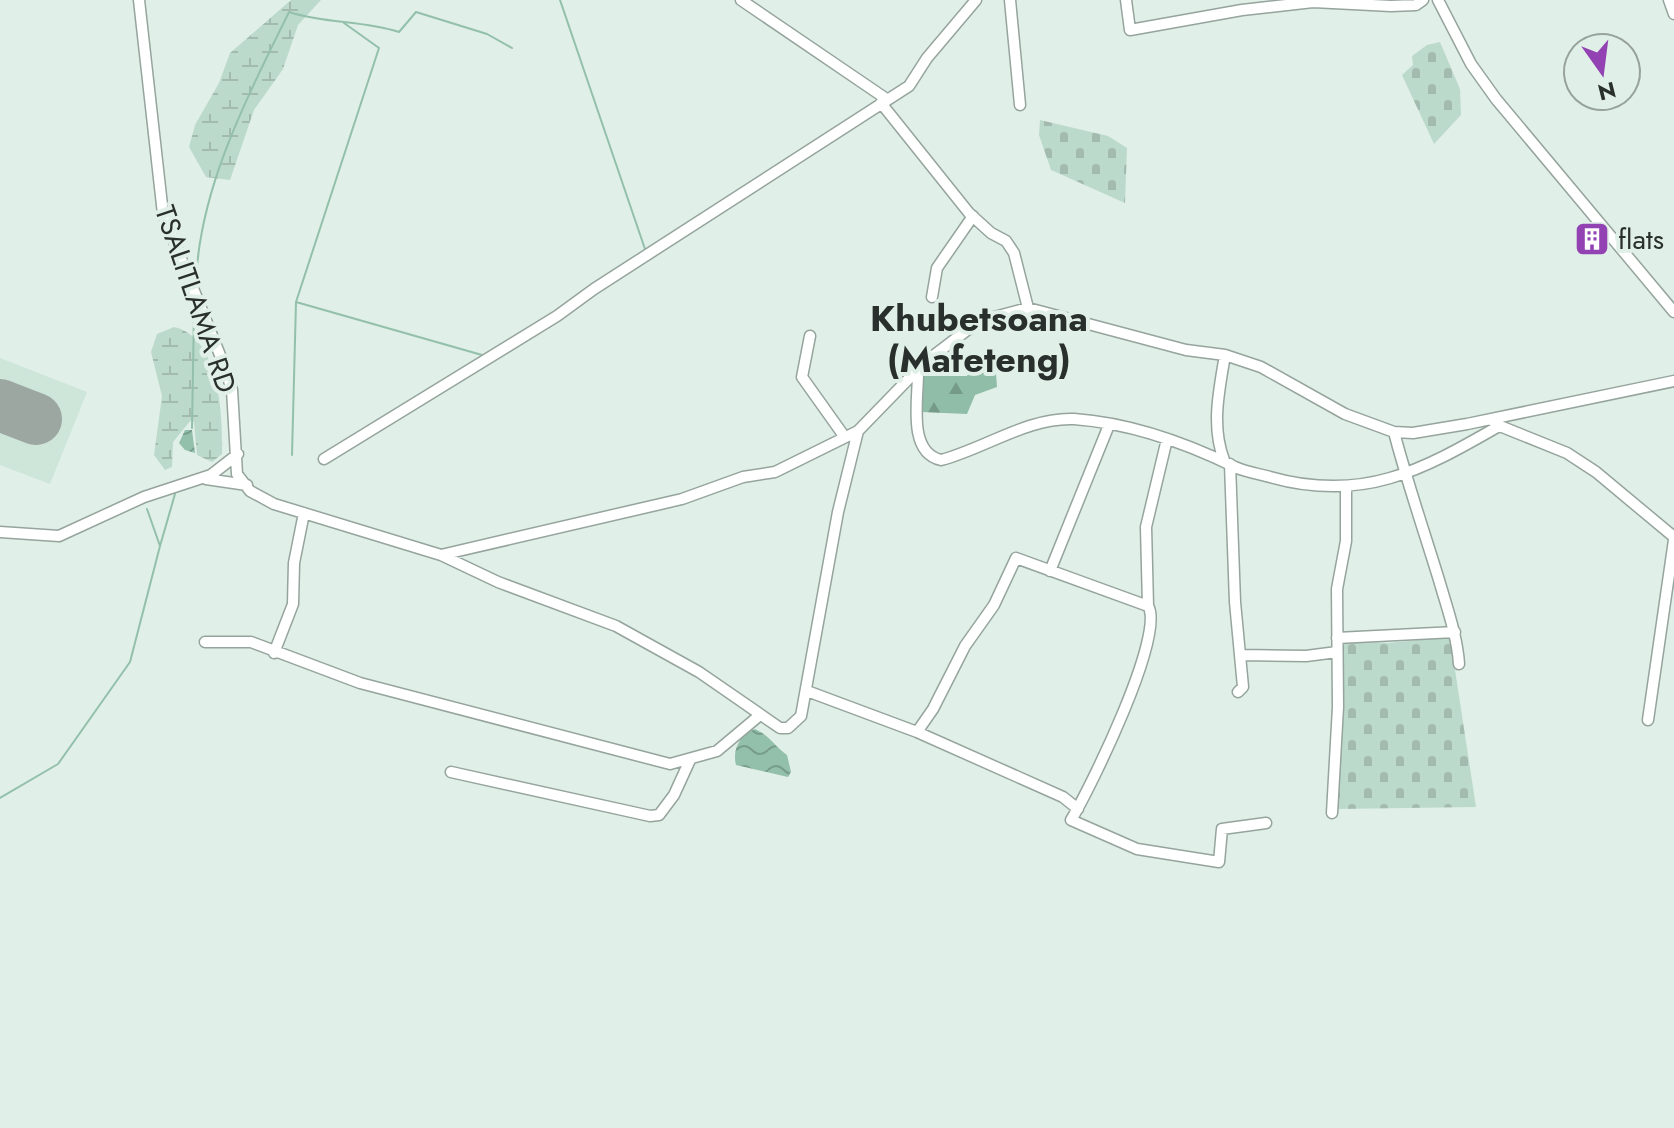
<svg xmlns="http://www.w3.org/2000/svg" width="1674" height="1128" font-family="Jost,sans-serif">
<defs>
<pattern id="forest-firs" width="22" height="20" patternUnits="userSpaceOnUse" patternTransform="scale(2)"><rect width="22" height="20" fill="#8fbda7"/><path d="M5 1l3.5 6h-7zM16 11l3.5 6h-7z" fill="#759a88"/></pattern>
<pattern id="wetland-marsh" width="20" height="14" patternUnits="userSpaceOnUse" patternTransform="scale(2)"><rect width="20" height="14" fill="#bcdacb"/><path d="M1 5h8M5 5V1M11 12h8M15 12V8" fill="none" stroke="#a2bbae"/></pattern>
<pattern id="cemetery-stones" width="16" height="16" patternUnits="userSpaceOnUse" patternTransform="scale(2)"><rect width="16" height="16" fill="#bcdacb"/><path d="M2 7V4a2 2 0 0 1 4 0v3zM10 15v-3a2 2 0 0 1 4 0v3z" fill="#a2bbae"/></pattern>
<pattern id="water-waves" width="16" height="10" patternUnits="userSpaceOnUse" patternTransform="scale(2)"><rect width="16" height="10" fill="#93c0ab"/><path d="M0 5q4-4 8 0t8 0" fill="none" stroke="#789c8b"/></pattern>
</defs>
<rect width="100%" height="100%" fill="#e0efe7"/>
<!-- built -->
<path fill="#cee5da" d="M 0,358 L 87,392 L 50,484 L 0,465 Z"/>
<!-- forest -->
<path fill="url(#forest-firs)" d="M 995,360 L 997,387 L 975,395 L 967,414 L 922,412 L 921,376 L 967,376 L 974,365 Z"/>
<!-- wetland -->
<path fill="url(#wetland-marsh)" d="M 291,0 L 321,0 L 298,25 L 283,69 L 254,110 L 230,180 L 206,177 L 189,147 L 195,125 L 219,83 L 230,53 Z
M 174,327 C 220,337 223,417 222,454 L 212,462 L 197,455 L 194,422 L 191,420 L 173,442 L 172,467 L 165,470 L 154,455 L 162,396 L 151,352 L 157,334 Z"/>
<!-- cemetery -->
<path fill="url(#cemetery-stones)" d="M 1440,42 L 1460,89 L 1461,115 L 1434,144 L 1402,75 L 1413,65 L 1412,56 L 1427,45 Z
M 1040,120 L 1108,136 L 1127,148 L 1125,203 L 1051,170 L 1039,135 Z
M 1450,637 L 1476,807 L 1338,809 L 1341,641 L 1388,643 Z"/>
<!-- water -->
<path fill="url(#water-waves)" d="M 185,430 L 192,430 L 195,453 L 185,450 L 179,443 Z
M 755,729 C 769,735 775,747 787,755 L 791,772 L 788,777 L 736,765 C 732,749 740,735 755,729 Z"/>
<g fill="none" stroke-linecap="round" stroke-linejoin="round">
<!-- stream -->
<path stroke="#93c0ab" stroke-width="2" d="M 560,0 L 646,252
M 196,281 C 200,186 248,96 289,12 C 326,24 362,20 399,32 L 416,12 L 487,34 L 512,48
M 296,302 L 482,355
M 192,428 L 194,311
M 292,455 L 296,302 L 379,48 L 344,23
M 160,546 L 175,494
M 0,798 L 58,764 L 130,662 L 160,546 L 147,509"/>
<!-- runway -->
<path stroke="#9ca7a1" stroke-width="52" d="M 0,405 L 36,419"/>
<!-- minor casing -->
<g stroke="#95a49d" stroke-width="13">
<path id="minor" d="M 139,0 L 163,214 L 224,365 L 232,390 L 237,474 L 250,491 L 274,504 L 441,555 L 498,582 L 616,626 L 699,672 L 780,728 L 788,728 L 801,716 L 838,512 L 858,431 L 924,363 L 979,321 L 1028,308 L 1186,350 L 1225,355 L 1261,367 L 1345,414 L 1394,432 L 1413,433 L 1467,424 L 1674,381
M 741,0 L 885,98
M 1010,0 L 1020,105
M 1126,0 L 1130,30 L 1242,10 L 1313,2 L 1391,6 L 1416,5 L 1423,0
M 1438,0 L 1471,64 L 1496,99 L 1674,312
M 1669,0 L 1674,14
M 881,103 L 969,213 L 991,233 L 1006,241 L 1014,253 L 1028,308
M 932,297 L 937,268 L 973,216
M 810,336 L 802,377 L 844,436
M 918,369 C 919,396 906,452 941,460 C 984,449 1028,417 1074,419 C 1130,423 1186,443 1235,467 C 1246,472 1259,474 1270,477 C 1362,503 1421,471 1499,426
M 1495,424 L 1567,453 L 1596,472 L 1674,537
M 1394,432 C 1407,482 1424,531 1439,580 C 1447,608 1457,635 1459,664
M 1167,439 L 1146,527 L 1148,606 C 1166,634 1090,789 1071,820 L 1137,849 L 1219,862 L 1222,829 L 1266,823
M 324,459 L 557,316 L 594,289 L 909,86 L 927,58 L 976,0
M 1224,460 C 1211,426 1219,391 1225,355
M 1230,464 L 1235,602 L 1243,687 L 1238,692
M 206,479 L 247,485
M 0,532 L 59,536 L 144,497 L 211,475 L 238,454
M 441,555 L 682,499 L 743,477 L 775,472 L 858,431
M 1050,571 L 1109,425
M 1337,638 L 1455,632
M 205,642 L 251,642 L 360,683 L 670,764 L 717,751 L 760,715
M 274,653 L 293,604 L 294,563 L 304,513
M 1242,655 L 1306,656 L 1337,652
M 807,691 L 917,732 L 1063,797 L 1078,809
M 1648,720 L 1674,540
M 917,732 L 933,709 L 965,646 L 994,605 L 1016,558 L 1148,606
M 451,772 L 650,816 L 659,815 L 674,795 L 690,760
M 1332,813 L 1338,707 L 1337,589 L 1346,541 L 1346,487"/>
</g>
<!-- minor -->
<use href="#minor" stroke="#fff" stroke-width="10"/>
</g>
<!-- icons -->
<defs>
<g id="building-square" transform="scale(1.8)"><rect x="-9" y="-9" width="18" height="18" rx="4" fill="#9242b2" stroke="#e0efe7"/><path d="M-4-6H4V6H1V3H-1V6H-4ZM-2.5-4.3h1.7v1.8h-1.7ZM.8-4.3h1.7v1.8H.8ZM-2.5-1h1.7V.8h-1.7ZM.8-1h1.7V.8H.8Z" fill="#fff"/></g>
</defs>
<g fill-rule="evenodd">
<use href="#building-square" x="1592" y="239"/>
</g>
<g text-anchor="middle" stroke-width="8" stroke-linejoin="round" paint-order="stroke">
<!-- poi labels -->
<g font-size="28" fill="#292f2c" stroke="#e0efe7" text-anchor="start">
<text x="1618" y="249">flats</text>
</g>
<!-- street labels -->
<g font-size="28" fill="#292f2c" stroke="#e0efe7">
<text transform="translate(196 299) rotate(71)" y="10">TSALITLAMA RD</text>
</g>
<!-- district labels -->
<g font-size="36" font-weight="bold" fill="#292f2c" stroke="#e0efe7">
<text x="979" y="331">Khubetsoana<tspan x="979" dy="41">(Mafeteng)</tspan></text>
</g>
</g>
<!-- north arrow -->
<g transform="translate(1602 72) rotate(166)"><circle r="38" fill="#e0efe7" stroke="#97a29c" stroke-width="2"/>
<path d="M0-6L14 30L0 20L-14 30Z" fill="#9242b2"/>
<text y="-12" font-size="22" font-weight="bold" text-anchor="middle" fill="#292f2c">N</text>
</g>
</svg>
